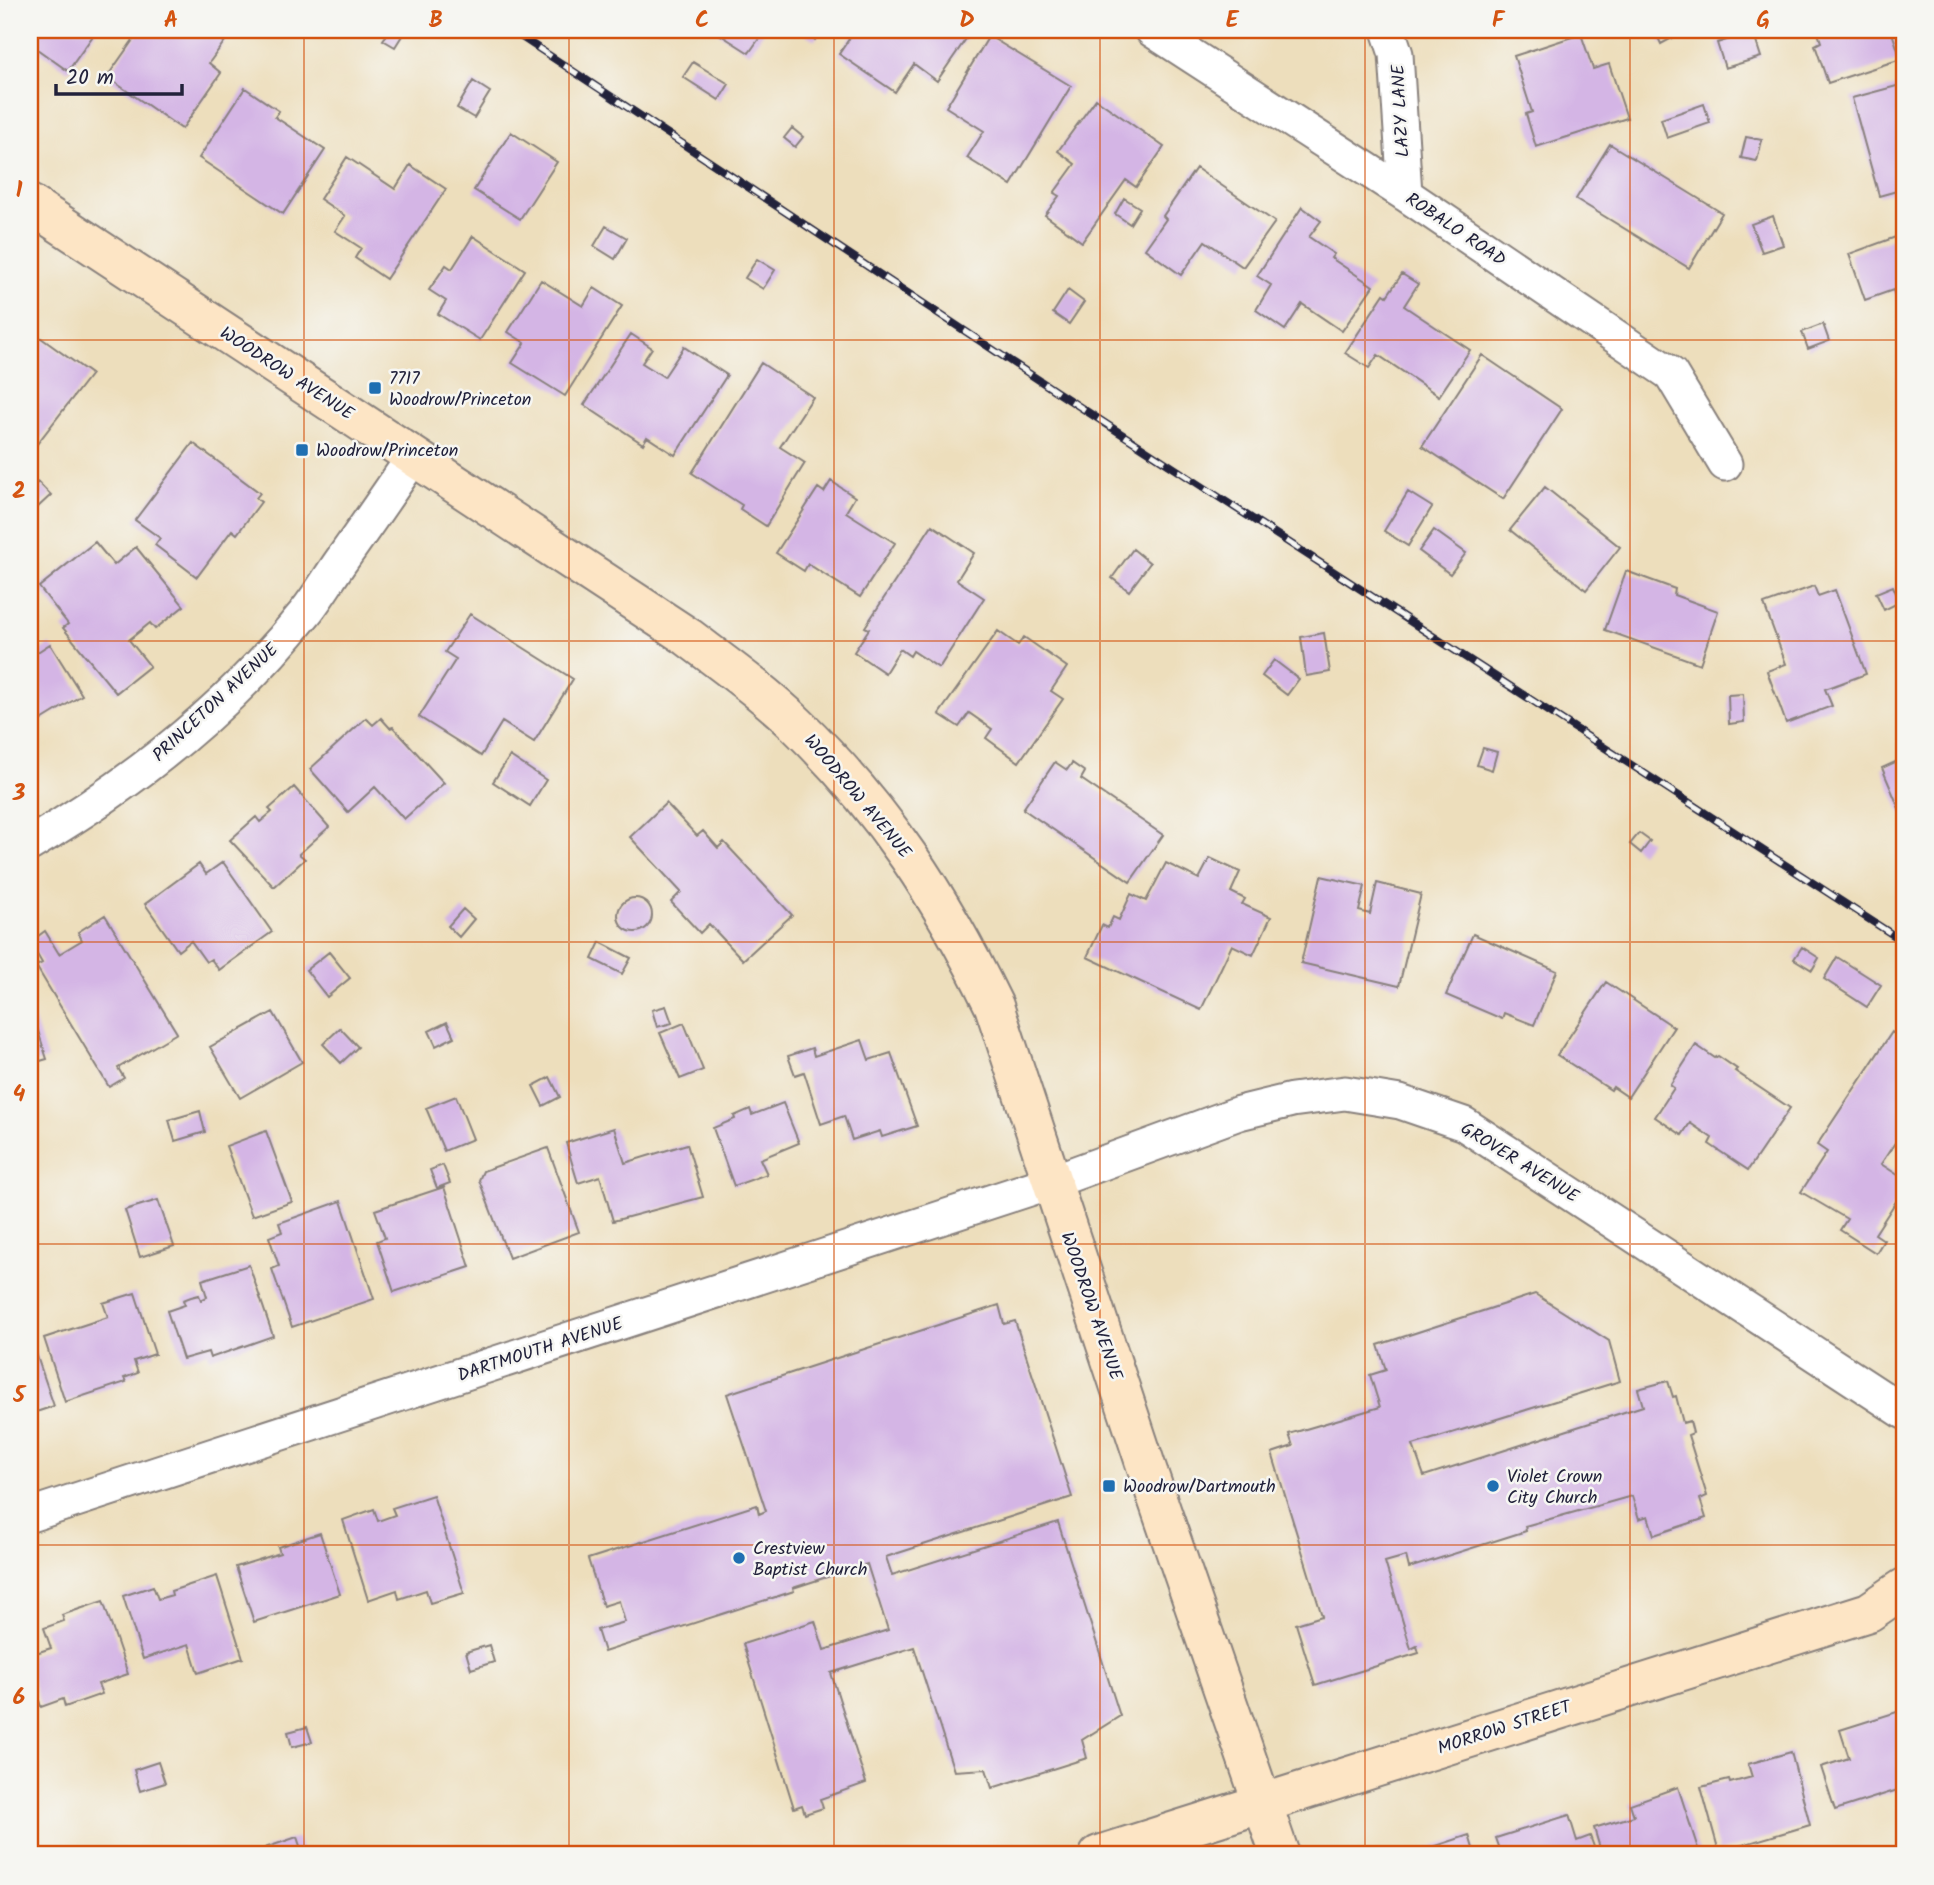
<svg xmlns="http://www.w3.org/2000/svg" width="1934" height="1885" font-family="Kalam,sans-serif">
<rect width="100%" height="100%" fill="#f6f6f2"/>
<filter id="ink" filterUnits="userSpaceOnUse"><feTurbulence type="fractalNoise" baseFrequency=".0143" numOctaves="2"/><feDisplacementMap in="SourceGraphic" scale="14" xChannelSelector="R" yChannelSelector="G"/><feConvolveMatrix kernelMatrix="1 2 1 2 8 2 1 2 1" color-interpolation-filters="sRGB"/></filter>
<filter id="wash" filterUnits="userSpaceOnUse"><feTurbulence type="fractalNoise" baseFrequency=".00686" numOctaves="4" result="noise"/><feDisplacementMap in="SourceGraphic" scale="28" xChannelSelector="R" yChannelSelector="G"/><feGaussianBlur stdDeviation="1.57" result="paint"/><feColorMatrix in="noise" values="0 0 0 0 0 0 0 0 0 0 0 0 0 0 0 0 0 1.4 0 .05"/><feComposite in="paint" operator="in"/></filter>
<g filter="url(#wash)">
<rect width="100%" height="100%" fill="#eddebc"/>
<g id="blocks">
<!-- building -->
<path fill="#d4b5e5" d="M 30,30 L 97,30 L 68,71 L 30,44 Z
M 140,30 L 154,30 L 163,37 L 169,30 L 214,30 L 227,38 L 209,63 L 221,73 L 182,129 L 107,77 Z
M 390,30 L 405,31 L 395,47 L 383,40 Z
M 713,30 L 765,30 L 749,53 Z
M 798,30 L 821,30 L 815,40 Z
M 855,30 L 972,30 L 937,81 L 914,64 L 895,92 L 839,54 Z
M 1659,30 L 1668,30 L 1672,38 L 1661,44 L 1655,31 Z
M 1817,30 L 1891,30 L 1901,59 L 1828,83 L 1815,45 L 1821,42 Z
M 1753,32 L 1761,57 L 1725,68 L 1717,43 Z
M 1581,34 L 1593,69 L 1609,64 L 1627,118 L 1536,147 L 1526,114 L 1532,112 L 1514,56 Z
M 989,36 L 1071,86 L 1011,185 L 967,158 L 984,131 L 946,107 Z
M 693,62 L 729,84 L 719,100 L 683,77 Z
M 473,81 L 490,92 L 474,118 L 457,108 Z
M 1904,84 L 1904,189 L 1879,196 L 1852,98 Z
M 245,88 L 279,111 L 275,117 L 325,150 L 283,214 L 199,158 Z
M 1096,99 L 1164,147 L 1136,187 L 1126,180 L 1082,242 L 1045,215 L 1059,196 L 1054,193 L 1075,164 L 1058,151 Z
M 1704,104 L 1710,123 L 1667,138 L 1661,119 Z
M 792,128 L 803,137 L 795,147 L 784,138 Z
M 511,132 L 557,162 L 520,219 L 474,190 Z
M 1746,137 L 1762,140 L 1757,161 L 1741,158 Z
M 1610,144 L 1722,213 L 1689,268 L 1576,199 Z
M 347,157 L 395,189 L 410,165 L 446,189 L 386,279 L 355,258 L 361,248 L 335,231 L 345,216 L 320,199 Z
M 1196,168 L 1275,222 L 1243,267 L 1205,241 L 1181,275 L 1145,249 L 1166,219 L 1163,216 Z
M 1124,198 L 1140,208 L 1130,224 L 1115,214 Z
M 1302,207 L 1321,221 L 1309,237 L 1334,254 L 1331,258 L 1373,286 L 1342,331 L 1302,304 L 1285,330 L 1256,310 L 1271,285 L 1257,276 Z
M 1773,216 L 1783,245 L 1762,252 L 1751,224 Z
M 606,226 L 627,238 L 615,259 L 594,246 Z
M 1904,234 L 1904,319 L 1893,290 L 1865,300 L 1849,254 Z
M 473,236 L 525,270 L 480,340 L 438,314 L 446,301 L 429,290 L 446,265 L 452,269 Z
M 757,259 L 775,270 L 763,289 L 745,278 Z
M 1402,274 L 1418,284 L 1404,306 L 1470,350 L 1439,396 L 1378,355 L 1369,368 L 1345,353 L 1384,294 L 1387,296 Z
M 541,280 L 583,306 L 594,288 L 622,306 L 565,396 L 512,363 L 525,343 L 508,332 Z
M 1068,290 L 1084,302 L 1069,324 L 1053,313 Z
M 1823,324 L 1829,341 L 1808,349 L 1802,332 Z
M 30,330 L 91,374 L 30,453 Z
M 631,334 L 652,348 L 642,363 L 664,377 L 684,347 L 727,375 L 675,455 L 647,437 L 643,444 L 584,405 Z
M 1482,355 L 1562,409 L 1503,499 L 1422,446 Z
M 761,363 L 813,397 L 780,447 L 805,463 L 766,526 L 740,509 L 742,505 L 692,473 Z
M 193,443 L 260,493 L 256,498 L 261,502 L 237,534 L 232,530 L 197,577 L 155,545 L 160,538 L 135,520 Z
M 831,481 L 855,497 L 846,512 L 895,543 L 860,597 L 808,564 L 804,571 L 776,553 L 818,488 L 824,492 Z
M 38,482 L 51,495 L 38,507 L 30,499 L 30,490 Z
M 1545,487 L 1620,547 L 1586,590 L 1510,530 Z
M 1408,492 L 1432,507 L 1408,546 L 1384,531 Z
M 932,525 L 974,553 L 957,580 L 984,598 L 939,668 L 913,651 L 910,656 L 900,649 L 885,673 L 854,652 L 869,629 L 865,627 Z
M 1434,530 L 1466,553 L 1450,574 L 1419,551 Z
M 95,542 L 114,565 L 136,547 L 184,606 L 155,629 L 150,623 L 129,640 L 150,666 L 116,693 L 63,628 L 68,624 L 39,587 Z
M 1133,549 L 1150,563 L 1129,591 L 1112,578 Z
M 1626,571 L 1675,589 L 1674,595 L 1718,611 L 1700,664 L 1605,630 Z
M 1814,586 L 1818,596 L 1835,590 L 1866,674 L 1825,689 L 1832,706 L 1786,723 L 1767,671 L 1786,664 L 1764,604 Z
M 1893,586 L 1900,602 L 1884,610 L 1876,593 Z
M 470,614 L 573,679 L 534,742 L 502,722 L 481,756 L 419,717 L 456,659 L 445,652 Z
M 998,631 L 1018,645 L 1024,637 L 1067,667 L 1051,691 L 1063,699 L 1019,762 L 986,738 L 992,729 L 969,713 L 959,727 L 939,714 Z
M 1324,633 L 1330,672 L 1306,676 L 1301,637 Z
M 50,644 L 82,695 L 30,727 L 30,657 Z
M 1274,660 L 1299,679 L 1287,695 L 1262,676 Z
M 1743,694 L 1744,722 L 1729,724 L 1728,695 Z
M 366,718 L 373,725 L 381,718 L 390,728 L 393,727 L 444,783 L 404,819 L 375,787 L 348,812 L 310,769 Z
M 1483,748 L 1497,752 L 1492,770 L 1477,765 Z
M 510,756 L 546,780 L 530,806 L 493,782 Z
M 1904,758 L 1904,820 L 1882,768 Z
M 1055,762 L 1067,770 L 1072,763 L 1085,772 L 1081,779 L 1163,835 L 1130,882 L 1023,809 Z
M 294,787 L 329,827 L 299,854 L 305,859 L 274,887 L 230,840 L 256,817 L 260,822 L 272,812 L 269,809 Z
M 666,803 L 697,836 L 703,831 L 718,848 L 724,842 L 792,915 L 743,960 L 709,924 L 700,933 L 671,902 L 681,892 L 630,837 Z
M 1639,833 L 1650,841 L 1641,853 L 1630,844 Z
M 1210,858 L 1240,872 L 1231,892 L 1245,899 L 1242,904 L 1271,917 L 1253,955 L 1232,945 L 1201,1010 L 1087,957 L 1102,925 L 1108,928 L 1113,917 L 1119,920 L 1131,894 L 1146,901 L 1166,863 L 1199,879 Z
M 223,862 L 272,932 L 219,970 L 211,959 L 206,962 L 191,941 L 178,951 L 145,904 L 199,864 L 206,874 Z
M 1321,876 L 1365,886 L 1359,911 L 1370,914 L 1377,883 L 1421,894 L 1399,986 L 1301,963 Z
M618 915a17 17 0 1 1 34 0a17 17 0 1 1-34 0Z
M 463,909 L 474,919 L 459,937 L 448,926 Z
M 105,915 L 177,1033 L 118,1068 L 124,1078 L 109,1087 L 36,966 L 42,963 L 30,942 L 45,931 L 59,954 L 82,940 L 78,932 Z
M 1473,934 L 1557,971 L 1534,1025 L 1504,1013 L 1502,1019 L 1446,995 Z
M 600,942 L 631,958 L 622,974 L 592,959 Z
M 1802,947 L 1819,958 L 1812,970 L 1794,959 Z
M 329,952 L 350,978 L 327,997 L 306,970 Z
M 1837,957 L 1881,985 L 1867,1007 L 1824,979 Z
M 1606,982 L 1674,1027 L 1628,1097 L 1613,1087 L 1611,1090 L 1557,1055 Z
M 30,1006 L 47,1059 L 30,1064 Z
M 666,1006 L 672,1023 L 657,1027 L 652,1010 Z
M 273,1012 L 302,1062 L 240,1098 L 210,1047 Z
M 447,1022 L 454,1037 L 436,1046 L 429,1031 Z
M 684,1023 L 703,1070 L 680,1079 L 660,1033 Z
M 340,1028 L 358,1047 L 341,1063 L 323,1044 Z
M 1892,1032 L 1904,1040 L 1904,1129 L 1881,1164 L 1904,1179 L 1904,1189 L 1875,1234 L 1884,1240 L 1876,1253 L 1840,1230 L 1847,1219 L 1801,1192 L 1827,1152 L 1817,1145 Z
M 862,1040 L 869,1060 L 891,1053 L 917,1126 L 882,1137 L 880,1131 L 852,1140 L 844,1116 L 821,1124 L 804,1072 L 795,1075 L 788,1056 L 812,1048 L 814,1056 Z
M 1696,1045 L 1715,1058 L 1718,1056 L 1737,1069 L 1735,1071 L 1790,1108 L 1748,1170 L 1709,1144 L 1712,1138 L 1690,1123 L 1682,1135 L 1655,1117 L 1674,1088 L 1670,1085 Z
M 550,1077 L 560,1097 L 543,1106 L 533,1086 Z
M 456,1096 L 473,1139 L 444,1151 L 426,1108 Z
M 783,1103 L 799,1143 L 760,1159 L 767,1174 L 734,1186 L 713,1128 L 735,1119 L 734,1116 L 750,1109 L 752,1115 Z
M 200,1111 L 205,1132 L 175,1141 L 169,1120 Z
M 614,1128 L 625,1163 L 687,1144 L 703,1197 L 613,1221 L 600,1176 L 578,1183 L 566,1143 Z
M 266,1131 L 292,1202 L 252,1216 L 226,1146 Z
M 548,1148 L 579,1232 L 509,1258 L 479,1180 L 483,1171 Z
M 443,1165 L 450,1183 L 437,1188 L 430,1170 Z
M 444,1187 L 470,1267 L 394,1292 L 377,1241 L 385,1238 L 375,1210 Z
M 158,1200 L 174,1246 L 140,1257 L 125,1210 Z
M 341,1201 L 374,1299 L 292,1327 L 272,1269 L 279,1266 L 269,1237 L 282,1232 L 279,1223 Z
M 249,1265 L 273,1336 L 210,1358 L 208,1352 L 183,1359 L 167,1311 L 185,1305 L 183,1300 L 191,1297 L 199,1295 L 201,1300 L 207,1297 L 202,1280 Z
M 135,1293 L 155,1354 L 134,1361 L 138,1373 L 124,1378 L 126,1382 L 65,1402 L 44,1338 L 108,1317 L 103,1303 Z
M 1535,1294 L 1609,1341 L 1620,1381 L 1413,1445 L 1424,1476 L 1643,1406 L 1638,1389 L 1668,1381 L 1673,1397 L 1676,1396 L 1683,1423 L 1690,1421 L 1693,1433 L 1688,1435 L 1707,1496 L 1700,1499 L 1706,1518 L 1654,1535 L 1648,1516 L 1639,1519 L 1632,1496 L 1525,1526 L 1526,1531 L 1409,1568 L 1406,1556 L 1385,1562 L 1411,1649 L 1417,1646 L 1419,1653 L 1315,1685 L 1296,1624 L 1322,1616 L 1272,1453 L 1293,1446 L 1289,1434 L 1380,1407 L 1370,1375 L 1386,1370 L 1378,1345 Z
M 999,1305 L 1004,1324 L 1015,1321 L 1072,1497 L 886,1557 L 892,1575 L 1058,1522 L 1120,1716 L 1082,1740 L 1087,1758 L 992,1788 L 986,1769 L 954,1771 L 914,1647 L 831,1673 L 866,1783 L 820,1799 L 823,1808 L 805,1814 L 802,1805 L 794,1808 L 743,1644 L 815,1621 L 824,1650 L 888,1630 L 867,1564 L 793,1588 L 794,1591 L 604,1652 L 597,1630 L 625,1622 L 619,1601 L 603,1606 L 588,1559 L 757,1505 L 759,1514 L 766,1511 L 727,1394 Z
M 30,1336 L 54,1406 L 30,1414 Z
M 433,1495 L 464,1593 L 430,1603 L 426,1590 L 399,1599 L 397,1590 L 368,1600 L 343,1520 L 374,1509 L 378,1521 L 395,1515 L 392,1508 Z
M 320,1533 L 340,1594 L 254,1622 L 236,1567 L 280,1553 L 278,1547 Z
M 217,1576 L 243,1658 L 198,1673 L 189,1644 L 143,1659 L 123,1596 L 153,1586 L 158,1599 L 172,1595 L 171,1591 Z
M 103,1601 L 128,1674 L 98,1684 L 102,1694 L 65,1707 L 63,1699 L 41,1707 L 30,1672 L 30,1655 L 51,1648 L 44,1628 L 64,1621 L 62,1615 Z
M 489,1645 L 494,1662 L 471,1669 L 466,1652 Z
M 1903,1710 L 1904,1788 L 1835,1810 L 1821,1767 L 1849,1758 L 1840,1730 Z
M 307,1727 L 312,1742 L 292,1747 L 288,1732 Z
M 1791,1752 L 1810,1825 L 1719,1852 L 1701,1787 L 1729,1780 L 1730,1783 L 1752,1777 L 1748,1764 Z
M 158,1762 L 165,1783 L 140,1791 L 134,1770 Z
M 1678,1787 L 1700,1855 L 1602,1855 L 1594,1828 L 1634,1816 L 1630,1804 Z
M 1569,1815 L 1577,1841 L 1590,1836 L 1597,1855 L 1502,1855 L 1496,1838 Z
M 1469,1835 L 1475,1855 L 1409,1855 Z
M 297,1837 L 303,1855 L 267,1855 L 265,1848 Z"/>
</g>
</g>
<g filter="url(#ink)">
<use href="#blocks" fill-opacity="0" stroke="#88807c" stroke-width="2"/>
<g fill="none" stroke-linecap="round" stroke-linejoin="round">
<!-- street casing -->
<g stroke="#88807c" stroke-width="37">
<path id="street" d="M 1152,30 L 1405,194 L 1671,374 L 1725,464
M 1388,30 L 1396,54 L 1405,194
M 30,844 C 132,784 230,707 305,613 C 318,597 329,578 341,561 C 366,526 390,491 414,456
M 30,1515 L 1051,1182 L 1239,1113 L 1292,1100 L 1345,1093 L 1400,1102 L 1464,1124 L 1904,1412"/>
</g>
<!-- secondary casing -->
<g stroke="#88807c" stroke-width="42">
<path id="secondary" d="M 30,204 L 688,637 C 725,665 763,692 796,724 C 884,809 941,897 994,1006 L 1147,1469 L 1280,1855
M 1099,1855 L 1869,1612 L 1904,1588"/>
</g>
<!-- street -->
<use href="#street" stroke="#fff" stroke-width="33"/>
<!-- secondary -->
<use href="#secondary" stroke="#fde5c5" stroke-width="38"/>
<!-- rail casing -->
<g stroke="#22223b" stroke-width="8">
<path id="rail" d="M 511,30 L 1057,392 L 1904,942"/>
</g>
<!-- rail -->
<use href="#rail" stroke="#f6f6f2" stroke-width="5" stroke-dasharray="16" stroke-linecap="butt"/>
</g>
</g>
<!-- grid -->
<path fill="none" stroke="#d45411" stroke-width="2" stroke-opacity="0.55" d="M 304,30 L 304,1855M 569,30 L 569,1855M 834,30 L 834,1855M 1100,30 L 1100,1855M 1365,30 L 1365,1855M 1630,30 L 1630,1855M 30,340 L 1904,340M 30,641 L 1904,641M 30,942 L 1904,942M 30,1244 L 1904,1244M 30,1545 L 1904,1545"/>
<!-- markers -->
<g fill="#1f6fb2" stroke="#f6f6f2" stroke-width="2.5">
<rect x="368" y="381" width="14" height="14" rx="3.5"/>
<rect x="295" y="443" width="14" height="14" rx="3.5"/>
<rect x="1102" y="1479" width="14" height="14" rx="3.5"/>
<circle cx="1493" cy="1486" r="7"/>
<circle cx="739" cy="1558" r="7"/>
</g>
<g text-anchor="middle" stroke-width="5" stroke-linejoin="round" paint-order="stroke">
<!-- street labels -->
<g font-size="18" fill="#22223b" stroke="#f6f6f2">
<text transform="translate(1400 111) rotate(-93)" y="6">LAZY LANE</text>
<text transform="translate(1456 229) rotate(34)" y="6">ROBALO ROAD</text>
<text transform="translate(287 373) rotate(33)" y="6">WOODROW AVENUE</text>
<text transform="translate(215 702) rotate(-43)" y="6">PRINCETON AVENUE</text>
<text transform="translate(858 796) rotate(50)" y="6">WOODROW AVENUE</text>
<text transform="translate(1520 1162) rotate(32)" y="6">GROVER AVENUE</text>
<text transform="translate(1092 1306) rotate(71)" y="6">WOODROW AVENUE</text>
<text transform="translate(540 1349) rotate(-18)" y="6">DARTMOUTH AVENUE</text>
<text transform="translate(1504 1727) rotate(-18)" y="6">MORROW STREET</text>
</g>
<!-- poi labels -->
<g font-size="18" fill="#22223b" stroke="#f6f6f2" text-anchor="start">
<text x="389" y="384">7717<tspan x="389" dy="21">Woodrow/Princeton</tspan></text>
<text x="316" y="456">Woodrow/Princeton</text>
<text x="1507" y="1482">Violet Crown<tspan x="1507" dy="21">City Church</tspan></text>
<text x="1123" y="1492">Woodrow/Dartmouth</text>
<text x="753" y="1554">Crestview<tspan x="753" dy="21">Baptist Church</tspan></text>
</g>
</g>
<!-- margin -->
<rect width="1934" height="1885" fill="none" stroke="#f6f6f2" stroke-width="77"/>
<!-- scale -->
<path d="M56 84v10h126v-10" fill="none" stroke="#22223b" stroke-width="3.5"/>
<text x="66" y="84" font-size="21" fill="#22223b" stroke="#f6f6f2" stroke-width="5" paint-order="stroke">20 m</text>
<rect x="38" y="38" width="1858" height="1808" fill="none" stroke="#d45411" stroke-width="2.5"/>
<g font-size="23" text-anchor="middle" font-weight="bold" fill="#d45411">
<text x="171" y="27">A</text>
<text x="436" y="27">B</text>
<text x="702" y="27">C</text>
<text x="967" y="27">D</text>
<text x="1232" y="27">E</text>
<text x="1498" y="27">F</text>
<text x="1763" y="27">G</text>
<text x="19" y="197">1</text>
<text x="19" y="498">2</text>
<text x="19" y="800">3</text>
<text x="19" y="1101">4</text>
<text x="19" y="1402">5</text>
<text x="19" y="1704">6</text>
</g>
</svg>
